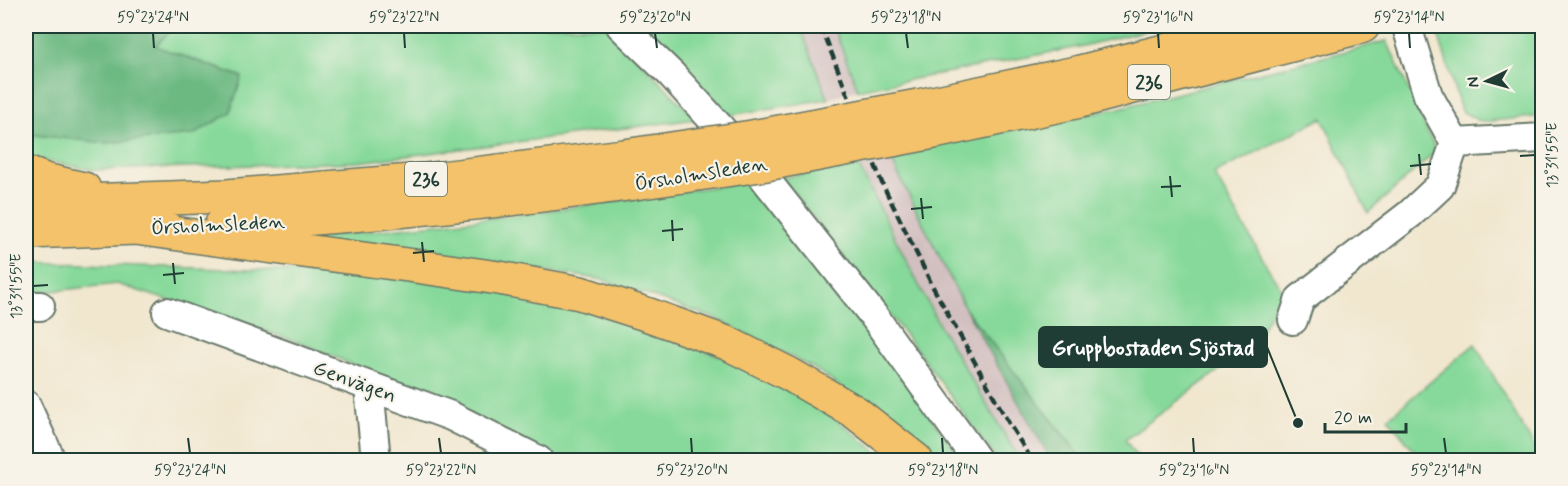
<svg xmlns="http://www.w3.org/2000/svg" width="1568" height="486" font-family="Mynerve,sans-serif">
<rect width="100%" height="100%" fill="#f7f3e8"/>
<filter id="ink" filterUnits="userSpaceOnUse"><feTurbulence type="fractalNoise" baseFrequency=".0167" numOctaves="2"/><feDisplacementMap in="SourceGraphic" scale="12" xChannelSelector="R" yChannelSelector="G"/><feConvolveMatrix kernelMatrix="1 2 1 2 8 2 1 2 1" color-interpolation-filters="sRGB"/></filter>
<filter id="wash" filterUnits="userSpaceOnUse"><feTurbulence type="fractalNoise" baseFrequency=".008" numOctaves="4" result="noise"/><feDisplacementMap in="SourceGraphic" scale="24" xChannelSelector="R" yChannelSelector="G"/><feGaussianBlur stdDeviation="1.35" result="paint"/><feColorMatrix in="noise" values="0 0 0 0 0 0 0 0 0 0 0 0 0 0 0 0 0 1.4 0 .05"/><feComposite in="paint" operator="in"/></filter>
<g filter="url(#wash)">
<rect width="100%" height="100%" fill="#f1e7cf"/>
<!-- industrial -->
<path fill="#d2bfc0" d="M 800,26 L 833,26 L 858,90 L 828,99 Z
M 889,155 L 966,310 L 1051,460 L 1020,460 L 940,327 L 857,163 Z"/>
<!-- green -->
<path fill="#86d99a" stroke="#528b67" stroke-width="1.5" d="M 179,26 L 606,26 L 696,119 L 359,162 L 93,170 L 26,157 L 26,134 L 106,143 L 241,76 L 155,46 L 172,29 Z
M 643,26 L 800,26 L 828,99 L 730,115 Z
M 833,26 L 1164,26 L 1083,46 L 858,90 Z
M 1436,26 L 1542,26 L 1542,116 L 1481,122 L 1461,111 Z
M 1387,41 L 1436,151 L 1368,213 L 1322,118 L 1214,174 L 1271,273 L 1283,291 L 1253,345 L 1125,440 L 1140,460 L 1083,460 L 966,310 L 889,155 L 1119,108 Z
M 857,163 L 940,327 L 1020,460 L 997,460 L 921,355 L 782,178 Z
M 747,182 L 838,289 L 962,460 L 936,460 L 886,419 L 815,369 L 717,319 L 604,280 L 472,259 L 282,241 L 518,215 Z
M 26,262 L 398,275 L 559,301 L 749,366 L 837,420 L 887,460 L 559,460 L 469,414 L 299,342 L 117,284 L 34,293 L 26,291 Z
M 1475,344 L 1541,459 L 1540,460 L 1422,460 L 1388,418 Z"/>
<!-- forest -->
<path fill="#6cb982" stroke="#467b5b" stroke-width="1.5" d="M 26,26 L 179,26 L 172,29 L 155,46 L 242,77 L 230,113 L 193,135 L 106,143 L 26,134 Z
M 966,310 L 1083,460 L 1051,460 Z"/>
</g>
<g filter="url(#ink)">
<g fill="none" stroke-linecap="round" stroke-linejoin="round">
<!-- minor casing -->
<g stroke="#68786a" stroke-width="32">
<path id="minor" d="M 621,26 L 671,74 L 754,165 L 873,315 L 977,460
M 1407,27 L 1428,95 L 1455,143
M 1455,143 L 1542,138
M 26,306 L 40,306
M 167,312 L 451,416 L 538,460
M 1293,320 L 1300,299 L 1410,214 L 1440,186 L 1455,143
M 369,387 L 376,460
M 26,405 L 51,460"/>
</g>
<!-- major casing -->
<g stroke="#68786a" stroke-width="36">
<path id="major" d="M 918,106 L 1076,73 L 1265,26
M 934,132 L 1080,101 L 1363,26
M 26,173 L 45,180 L 84,189
M 26,203 L 227,196 L 424,180 L 624,156
M 222,224 C 361,217 498,202 635,183
M 142,229 L 415,266 L 499,278 L 580,293 L 649,315 L 727,343 L 789,374 L 855,412 L 916,460
M 26,232 L 165,227"/>
</g>
<!-- minor -->
<use href="#minor" stroke="#fff" stroke-width="28"/>
<!-- major -->
<use href="#major" stroke="#f4c26a" stroke-width="33"/>
<!-- rail -->
<path stroke="#1f3d34" stroke-width="4.5" stroke-dasharray="9 4.5" stroke-linecap="butt" d="M 821,26 L 882,183 L 934,289 L 1011,427 L 1032,460"/>
<!-- major-bridge casing -->
<g stroke="#68786a" stroke-width="36" stroke-linecap="butt">
<path id="major-bridge" d="M 624,156 L 752,137 L 918,106
M 635,183 L 761,165 L 934,132"/>
</g>
<!-- major-bridge -->
<use href="#major-bridge" stroke="#f4c26a" stroke-width="33"/>
</g>
</g>
<!-- ticks -->
<path fill="none" stroke="#1f3d34" stroke-width="2" d="M 153,33 L 154,48M 404,33 L 405,48M 655,33 L 657,48M 906,33 L 908,48M 1158,33 L 1159,48M 1409,33 L 1410,48M 1419,154 L 1421,175M 1520,156 L 1535,155M 1410,166 L 1431,164M 1170,176 L 1172,197M 1161,187 L 1181,186M 921,198 L 923,219M 911,209 L 932,207M 672,220 L 673,241M 662,231 L 683,229M 422,242 L 424,262M 413,253 L 434,251M 173,263 L 175,284M 163,275 L 184,273M 33,286 L 48,285M 188,438 L 190,453M 439,438 L 441,453M 691,438 L 692,453M 942,438 L 943,453M 1193,438 L 1194,453M 1444,438 L 1446,453"/>
<g text-anchor="middle" stroke-width="4.5" stroke-linejoin="round" paint-order="stroke">
<!-- shield labels -->
<g fill="#f7f3e8" stroke="#60746a" stroke-width="1.5">
<rect x="1128" y="65" width="42" height="34" rx="4.5"/>
<rect x="405" y="162" width="42" height="34" rx="4.5"/>
</g>
<g font-size="20" font-weight="bold" fill="#1f3d34">
<text x="1149" y="89">236</text>
<text x="426" y="186">236</text>
</g>
<!-- street labels -->
<g font-size="21" fill="#1f3d34" stroke="#f7f3e8">
<text transform="translate(701 173) rotate(-9)" y="7">Örsholmsleden</text>
<text transform="translate(218 224) rotate(-3)" y="7">Örsholmsleden</text>
<text transform="translate(355 381) rotate(20)" y="7">Genvägen</text>
</g>
</g>
<!-- callouts -->
<path fill="none" stroke="#1f3d34" stroke-width="2" d="M1298 423L1267 347"/>
<circle fill="#1f3d34" stroke="#f7f3e8" stroke-width="2" cx="1298" cy="423" r="6"/>
<rect fill="#1f3d34" stroke="#1f3d34" stroke-width="2" x="1039" y="327" width="228" height="40" rx="6"/>
<g font-size="22" text-anchor="middle" font-weight="bold" fill="#fff">
<text x="1153" y="355">Gruppbostaden Sjöstad</text>
</g>
<!-- margin -->
<rect width="1568" height="486" fill="none" stroke="#f7f3e8" stroke-width="66"/>
<!-- north arrow -->
<g transform="translate(1487 81) rotate(265)" stroke="#f7f3e8" stroke-width="4.5" paint-order="stroke">
<path d="M0-4.5L10 22L0 15L-10 22Z" fill="#1f3d34"/>
<text y="-9" font-size="16" font-weight="bold" text-anchor="middle" fill="#1f3d34">N</text>
</g>
<!-- scale -->
<path d="M1325 423v9h81v-9" fill="none" stroke="#1f3d34" stroke-width="3"/>
<text x="1334" y="423" font-size="18" fill="#1f3d34" stroke="#f7f3e8" stroke-width="4.5" paint-order="stroke">20 m</text>
<rect x="33" y="33" width="1502" height="420" fill="none" stroke="#1f3d34" stroke-width="2"/>
<g font-size="15" text-anchor="middle" fill="#1f3d34">
<text x="153" y="22">59°23'24"N</text>
<text x="404" y="22">59°23'22"N</text>
<text x="655" y="22">59°23'20"N</text>
<text x="906" y="22">59°23'18"N</text>
<text x="1158" y="22">59°23'16"N</text>
<text x="1409" y="22">59°23'14"N</text>
<text transform="translate(1552 155) rotate(-90)" y="5">13°31'55"E</text>
<text transform="translate(16 286) rotate(-90)" y="5">13°31'55"E</text>
<text x="190" y="475">59°23'24"N</text>
<text x="441" y="475">59°23'22"N</text>
<text x="692" y="475">59°23'20"N</text>
<text x="943" y="475">59°23'18"N</text>
<text x="1194" y="475">59°23'16"N</text>
<text x="1446" y="475">59°23'14"N</text>
</g>
</svg>
